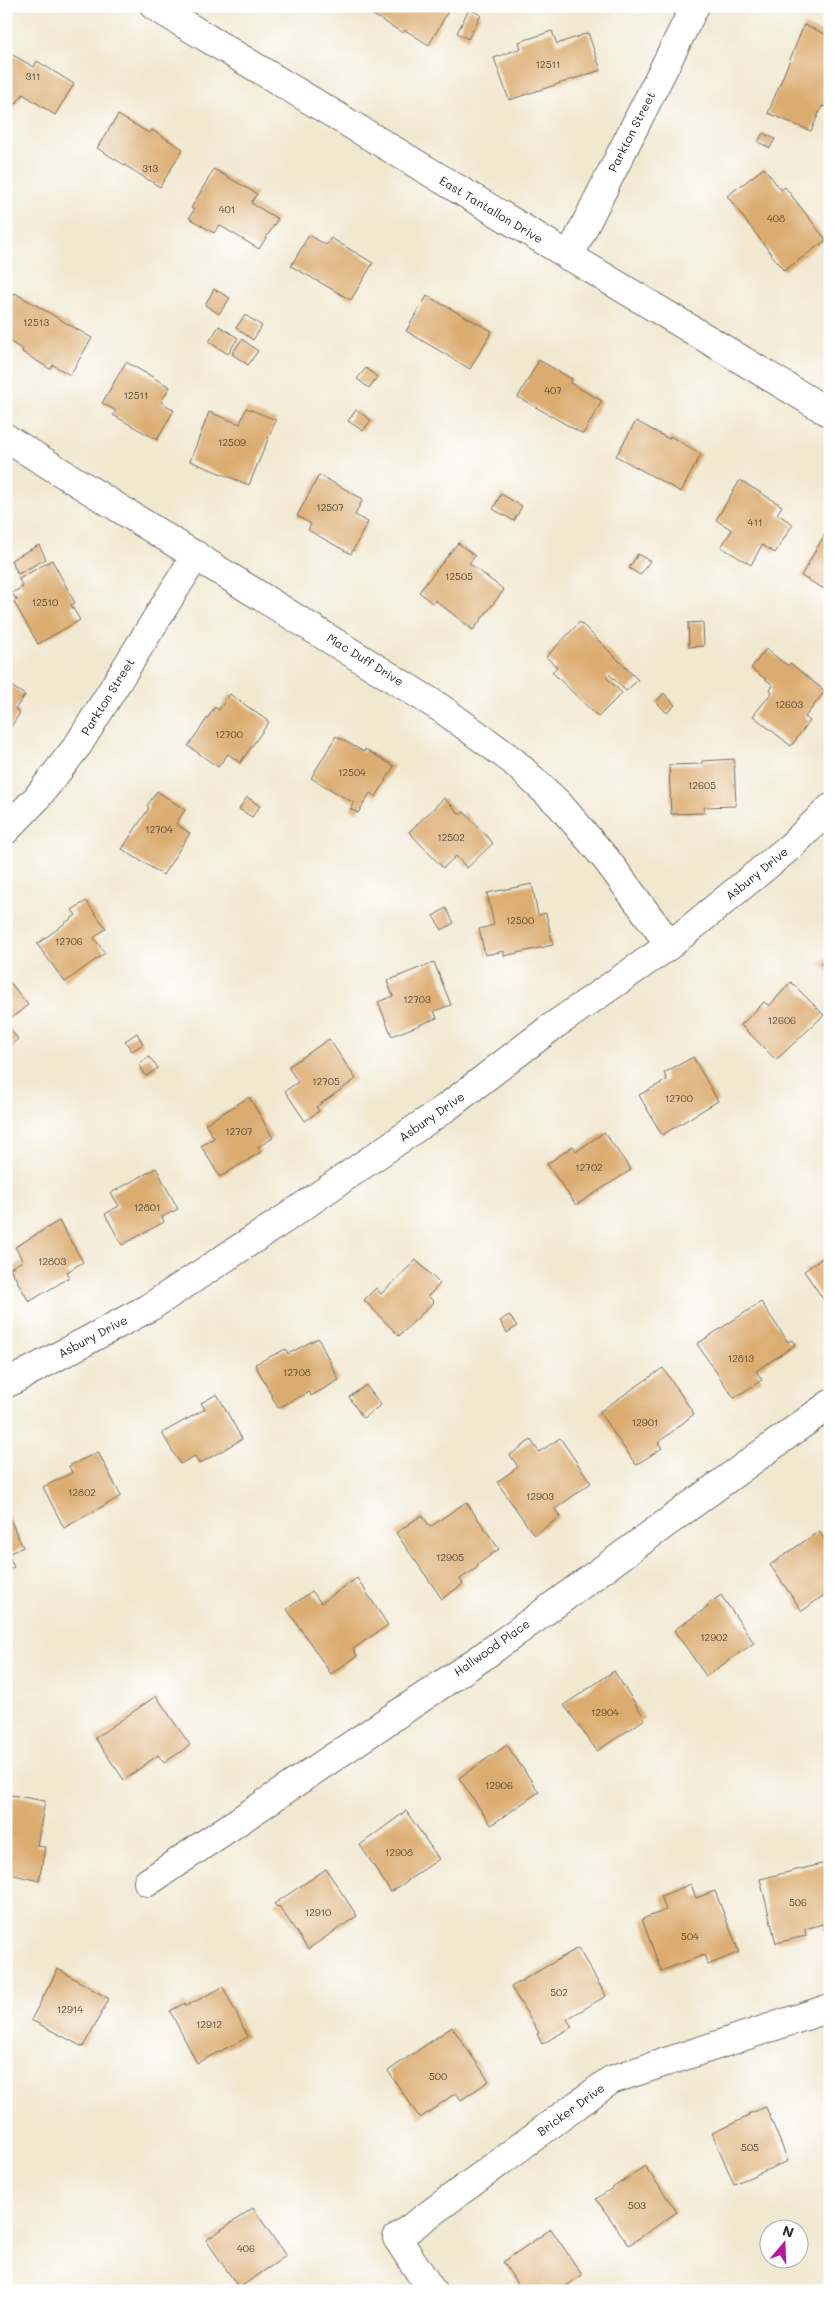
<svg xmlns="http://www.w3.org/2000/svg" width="836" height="2297" font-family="Mali,sans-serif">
<rect width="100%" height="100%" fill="#fff"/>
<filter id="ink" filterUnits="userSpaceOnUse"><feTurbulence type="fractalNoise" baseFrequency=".02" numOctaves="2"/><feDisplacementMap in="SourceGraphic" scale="10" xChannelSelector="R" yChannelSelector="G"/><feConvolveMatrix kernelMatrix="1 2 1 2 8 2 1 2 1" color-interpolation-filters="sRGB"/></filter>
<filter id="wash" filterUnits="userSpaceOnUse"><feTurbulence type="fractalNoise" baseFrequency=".0096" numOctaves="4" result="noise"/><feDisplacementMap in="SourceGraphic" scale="20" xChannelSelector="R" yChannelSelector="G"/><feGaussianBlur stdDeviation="1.12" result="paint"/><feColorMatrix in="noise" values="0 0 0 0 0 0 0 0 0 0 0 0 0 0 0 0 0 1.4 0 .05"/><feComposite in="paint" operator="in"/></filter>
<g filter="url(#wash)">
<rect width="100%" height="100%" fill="#f1e8d0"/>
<g id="blocks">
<!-- building -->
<path fill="#dbac6f" d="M 358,6 L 451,6 L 429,45 L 405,30 L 403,33 Z
M 469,9 L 481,15 L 468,39 L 457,33 Z
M 804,25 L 830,36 L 830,63 L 827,68 L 830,69 L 830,97 L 825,107 L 822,106 L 811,131 L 768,113 Z
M 552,31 L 557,44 L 588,33 L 601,70 L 509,100 L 494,58 L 521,48 L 519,42 Z
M 6,51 L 34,67 L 37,61 L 74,84 L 55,115 L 23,94 L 14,107 L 6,102 Z
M 118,115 L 149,133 L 152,130 L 183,149 L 160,187 L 97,148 Z
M 763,133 L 775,139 L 770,148 L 758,142 Z
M 764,168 L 781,190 L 785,187 L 826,240 L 784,271 L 727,196 Z
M 214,169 L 257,194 L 251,203 L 278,219 L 259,249 L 219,225 L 214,233 L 189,218 L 194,210 L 191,208 Z
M 309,235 L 326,245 L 331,238 L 373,263 L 351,300 L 291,266 Z
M 214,289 L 230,298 L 219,314 L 205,305 Z
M 15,293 L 92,338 L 70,375 L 53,365 L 50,369 L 22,352 L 23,350 L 6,339 L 6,307 Z
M 427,296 L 492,331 L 470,369 L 406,331 Z
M 245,315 L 262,326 L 253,340 L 236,328 Z
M 219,326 L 238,338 L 228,354 L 209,342 Z
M 242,339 L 258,351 L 248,365 L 232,354 Z
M 539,360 L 572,379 L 570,383 L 602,401 L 583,434 L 518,397 Z
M 126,362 L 170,387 L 161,402 L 174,410 L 157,440 L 113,415 L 116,411 L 102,403 Z
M 366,368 L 377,377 L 369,388 L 357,379 Z
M 246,408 L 276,420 L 249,485 L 190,461 L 209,412 L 240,424 Z
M 356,410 L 371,420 L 363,431 L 348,421 Z
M 636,421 L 669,439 L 670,436 L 701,454 L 681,492 L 616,456 Z
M 319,475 L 363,499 L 355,515 L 368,522 L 351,554 L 308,530 L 311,524 L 297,516 Z
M 740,480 L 782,506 L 777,514 L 793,524 L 775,553 L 762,545 L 751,565 L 721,547 L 732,530 L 716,520 Z
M 501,494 L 522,506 L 514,521 L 493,509 Z
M 826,532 L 830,534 L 830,592 L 801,576 Z
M 458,543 L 475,556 L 469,563 L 504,590 L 473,630 L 435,600 L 433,604 L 419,592 Z
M 39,545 L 46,559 L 18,574 L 11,560 Z
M 638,554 L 650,561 L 640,575 L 629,568 Z
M 52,560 L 75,603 L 71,605 L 80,620 L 38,644 L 14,602 L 17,600 L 12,593 L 23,587 L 19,579 Z
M 580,622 L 638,680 L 626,691 L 609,674 L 606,677 L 622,693 L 598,717 L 552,672 L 557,667 L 546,657 Z
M 703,622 L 704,646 L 689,647 L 688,623 Z
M 766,649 L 788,666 L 790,663 L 825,691 L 805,717 L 810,721 L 791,746 L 753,716 L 772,692 L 770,690 L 773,685 L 751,668 Z
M 6,683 L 25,695 L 15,709 L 20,713 L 6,734 Z
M 664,693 L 675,705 L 667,713 L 656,702 Z
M 230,694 L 269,722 L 240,763 L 228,754 L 218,767 L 188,746 L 215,707 L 219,710 Z
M 336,736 L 364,752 L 365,749 L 394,766 L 376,797 L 370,793 L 358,813 L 350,809 L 354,803 L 311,778 Z
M 734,759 L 736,806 L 704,807 L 705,813 L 671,814 L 669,765 L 702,764 L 702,761 Z
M 157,791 L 185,810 L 176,824 L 190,833 L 163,875 L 122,849 L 149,808 L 147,806 Z
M 247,797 L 260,806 L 252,817 L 239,809 Z
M 444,798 L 461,815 L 464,812 L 493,843 L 467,868 L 456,856 L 443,868 L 409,832 Z
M 532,884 L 538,915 L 546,913 L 553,945 L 504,956 L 504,951 L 485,955 L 479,929 L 494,925 L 487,893 Z
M 86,901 L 106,928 L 94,938 L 105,953 L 65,982 L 37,944 L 76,915 L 72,910 Z
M 446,908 L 454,923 L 442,930 L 433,916 Z
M 830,955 L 830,975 L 820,963 Z
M 434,962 L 451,1005 L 434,1011 L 437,1018 L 392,1036 L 378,1002 L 393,996 L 387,981 Z
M 6,977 L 28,1005 L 6,1022 Z
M 791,982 L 824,1015 L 776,1060 L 741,1025 L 764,1002 L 769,1006 Z
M 6,1024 L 18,1039 L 6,1049 Z
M 137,1033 L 143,1044 L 132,1051 L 125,1041 Z
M 329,1039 L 356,1079 L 316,1107 L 319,1111 L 305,1121 L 285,1091 L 298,1082 L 288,1067 Z
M 149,1057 L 158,1068 L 146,1076 L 139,1064 Z
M 693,1057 L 718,1101 L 662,1135 L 639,1095 L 667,1080 L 664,1073 Z
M 249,1097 L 273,1138 L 258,1147 L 261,1152 L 220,1177 L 201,1146 L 214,1138 L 205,1124 Z
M 604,1132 L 631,1170 L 576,1205 L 547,1164 L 573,1146 L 577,1151 Z
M 156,1168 L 178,1209 L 162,1217 L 164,1222 L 122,1245 L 105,1214 L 119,1206 L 111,1193 Z
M 59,1221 L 83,1262 L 67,1272 L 70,1277 L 29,1302 L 10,1268 L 23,1261 L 15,1247 Z
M 830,1253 L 830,1309 L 804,1271 Z
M 416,1260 L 440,1284 L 428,1296 L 434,1302 L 399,1336 L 364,1300 L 376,1288 L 381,1294 Z
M 761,1302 L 788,1342 L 792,1340 L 795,1345 L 756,1371 L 762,1380 L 734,1398 L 697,1344 Z
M 509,1315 L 517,1326 L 507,1333 L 500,1321 Z
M 318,1338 L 339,1380 L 311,1396 L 310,1392 L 278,1408 L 255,1364 L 286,1349 L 288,1354 Z
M 663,1368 L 694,1414 L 658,1443 L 662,1448 L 636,1465 L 599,1412 Z
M 366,1385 L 381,1405 L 363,1418 L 349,1397 Z
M 217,1394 L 242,1439 L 199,1464 L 195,1456 L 180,1464 L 162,1433 L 205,1409 L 201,1403 Z
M 560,1438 L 591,1483 L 555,1509 L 560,1517 L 534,1535 L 497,1482 L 518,1467 L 510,1455 L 531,1440 L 539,1452 Z
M 98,1452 L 121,1496 L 64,1528 L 43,1487 L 72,1473 L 69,1466 Z
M 466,1502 L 499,1549 L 477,1565 L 478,1567 L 460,1579 L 463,1584 L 442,1599 L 396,1533 L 422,1515 L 430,1527 Z
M 6,1511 L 23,1547 L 8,1554 L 14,1567 L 6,1571 Z
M 819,1531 L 830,1547 L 830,1591 L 802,1611 L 770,1565 Z
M 357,1578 L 388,1625 L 353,1649 L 357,1656 L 331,1674 L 287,1609 L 312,1591 L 321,1603 Z
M 721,1595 L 754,1643 L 706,1676 L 674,1630 L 708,1607 L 707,1605 Z
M 614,1671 L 645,1719 L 597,1751 L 564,1705 Z
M 156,1696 L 190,1745 L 164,1763 L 158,1755 L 124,1780 L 95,1738 Z
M 507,1745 L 539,1792 L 491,1825 L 459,1778 Z
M 6,1794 L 45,1801 L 37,1846 L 45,1847 L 39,1881 L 6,1873 Z
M 406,1811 L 439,1859 L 391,1892 L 360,1845 Z
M 830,1862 L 830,1928 L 824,1930 L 823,1924 L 805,1929 L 806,1936 L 776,1943 L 760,1879 Z
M 326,1869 L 357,1916 L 308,1949 L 279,1906 L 277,1907 L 274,1904 Z
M 691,1884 L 696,1898 L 715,1891 L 739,1952 L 708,1965 L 704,1955 L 661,1971 L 642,1919 L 666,1910 L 661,1896 Z
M 578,1948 L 606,1996 L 567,2019 L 572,2027 L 542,2044 L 537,2034 L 539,2033 L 511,1987 Z
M 58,1969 L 109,1999 L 83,2047 L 31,2020 Z
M 223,1987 L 248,2037 L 197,2063 L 170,2011 L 185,2003 L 186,2006 Z
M 452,2027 L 489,2081 L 461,2100 L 456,2093 L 420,2118 L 388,2071 Z
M 766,2107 L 788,2161 L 734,2184 L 712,2133 L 749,2116 L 748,2114 Z
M 645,2166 L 677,2212 L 629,2245 L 596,2199 Z
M 253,2208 L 286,2256 L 239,2288 L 206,2240 Z
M 551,2229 L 582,2275 L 559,2291 L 522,2291 L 503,2262 Z"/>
</g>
</g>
<g filter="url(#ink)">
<use href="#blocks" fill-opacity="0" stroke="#706d65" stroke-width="1"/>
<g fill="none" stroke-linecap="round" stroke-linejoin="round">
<!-- minor casing -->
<g stroke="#706d65" stroke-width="30">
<path id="minor" d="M 154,6 L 830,413
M 569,257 L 695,6
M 6,438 L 442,709 L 513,761 L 559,804 L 606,859 L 670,945
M 6,830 L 36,799 L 78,745 L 196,555
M 6,1384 L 150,1307 L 286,1218 L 447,1107 L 549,1029 L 670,945 L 791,846 L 830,808
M 148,1882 L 481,1658 L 830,1404
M 432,2291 L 397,2238 L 611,2080 L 830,2008"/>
</g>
<!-- minor -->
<use href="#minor" stroke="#fff" stroke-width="28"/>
</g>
</g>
<g text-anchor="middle" stroke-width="4" stroke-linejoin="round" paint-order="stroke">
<!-- number labels -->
<g font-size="10" fill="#574b3c">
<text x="548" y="68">12511</text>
<text x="33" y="80">311</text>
<text x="150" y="172">313</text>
<text x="227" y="213">401</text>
<text x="776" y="222">408</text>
<text x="36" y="326">12513</text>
<text x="553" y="394">407</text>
<text x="136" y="399">12511</text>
<text x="232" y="446">12509</text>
<text x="330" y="511">12507</text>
<text x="755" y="526">411</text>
<text x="459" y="580">12505</text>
<text x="45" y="606">12510</text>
<text x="789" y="708">12603</text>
<text x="229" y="738">12700</text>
<text x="352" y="776">12504</text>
<text x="702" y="789">12605</text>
<text x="159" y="833">12704</text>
<text x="451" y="841">12502</text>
<text x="520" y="924">12500</text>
<text x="69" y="945">12706</text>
<text x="417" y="1003">12703</text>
<text x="782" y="1024">12606</text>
<text x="326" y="1085">12705</text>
<text x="679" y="1102">12700</text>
<text x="239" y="1135">12707</text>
<text x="589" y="1171">12702</text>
<text x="147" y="1211">12801</text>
<text x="52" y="1265">12803</text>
<text x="741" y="1362">12813</text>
<text x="297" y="1376">12708</text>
<text x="645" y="1426">12901</text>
<text x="82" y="1496">12802</text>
<text x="540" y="1500">12903</text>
<text x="450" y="1561">12905</text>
<text x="714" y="1641">12902</text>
<text x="605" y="1716">12904</text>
<text x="499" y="1789">12906</text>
<text x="399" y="1856">12908</text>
<text x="798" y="1906">506</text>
<text x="318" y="1916">12910</text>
<text x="690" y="1940">504</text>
<text x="559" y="1996">502</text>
<text x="70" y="2013">12914</text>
<text x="209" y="2028">12912</text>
<text x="438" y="2080">500</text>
<text x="750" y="2151">505</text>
<text x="637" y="2209">503</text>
<text x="246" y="2252">406</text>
</g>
<!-- street labels -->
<g font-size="12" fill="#2b2b2b" stroke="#fff">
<text transform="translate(632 132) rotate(-63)" y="4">Parkton Street</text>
<text transform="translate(491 210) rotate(31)" y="4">East Tantallon Drive</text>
<text transform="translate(365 660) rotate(32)" y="4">Mac Duff Drive</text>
<text transform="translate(108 697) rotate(-58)" y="4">Parkton Street</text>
<text transform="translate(757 874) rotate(-39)" y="4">Asbury Drive</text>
<text transform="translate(432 1117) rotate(-35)" y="4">Asbury Drive</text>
<text transform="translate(93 1337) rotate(-28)" y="4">Asbury Drive</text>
<text transform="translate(492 1648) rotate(-35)" y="4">Hallwood Place</text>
<text transform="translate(571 2110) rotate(-36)" y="4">Bricker Drive</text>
</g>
</g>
<!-- margin -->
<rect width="836" height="2297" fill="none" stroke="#fff" stroke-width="25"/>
<!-- north arrow -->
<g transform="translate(784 2244) rotate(19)"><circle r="24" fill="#ffffff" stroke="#aaaaaa"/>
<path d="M0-4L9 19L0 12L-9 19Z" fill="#b5179e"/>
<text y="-8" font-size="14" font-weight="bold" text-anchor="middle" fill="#2b2b2b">N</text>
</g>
</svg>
